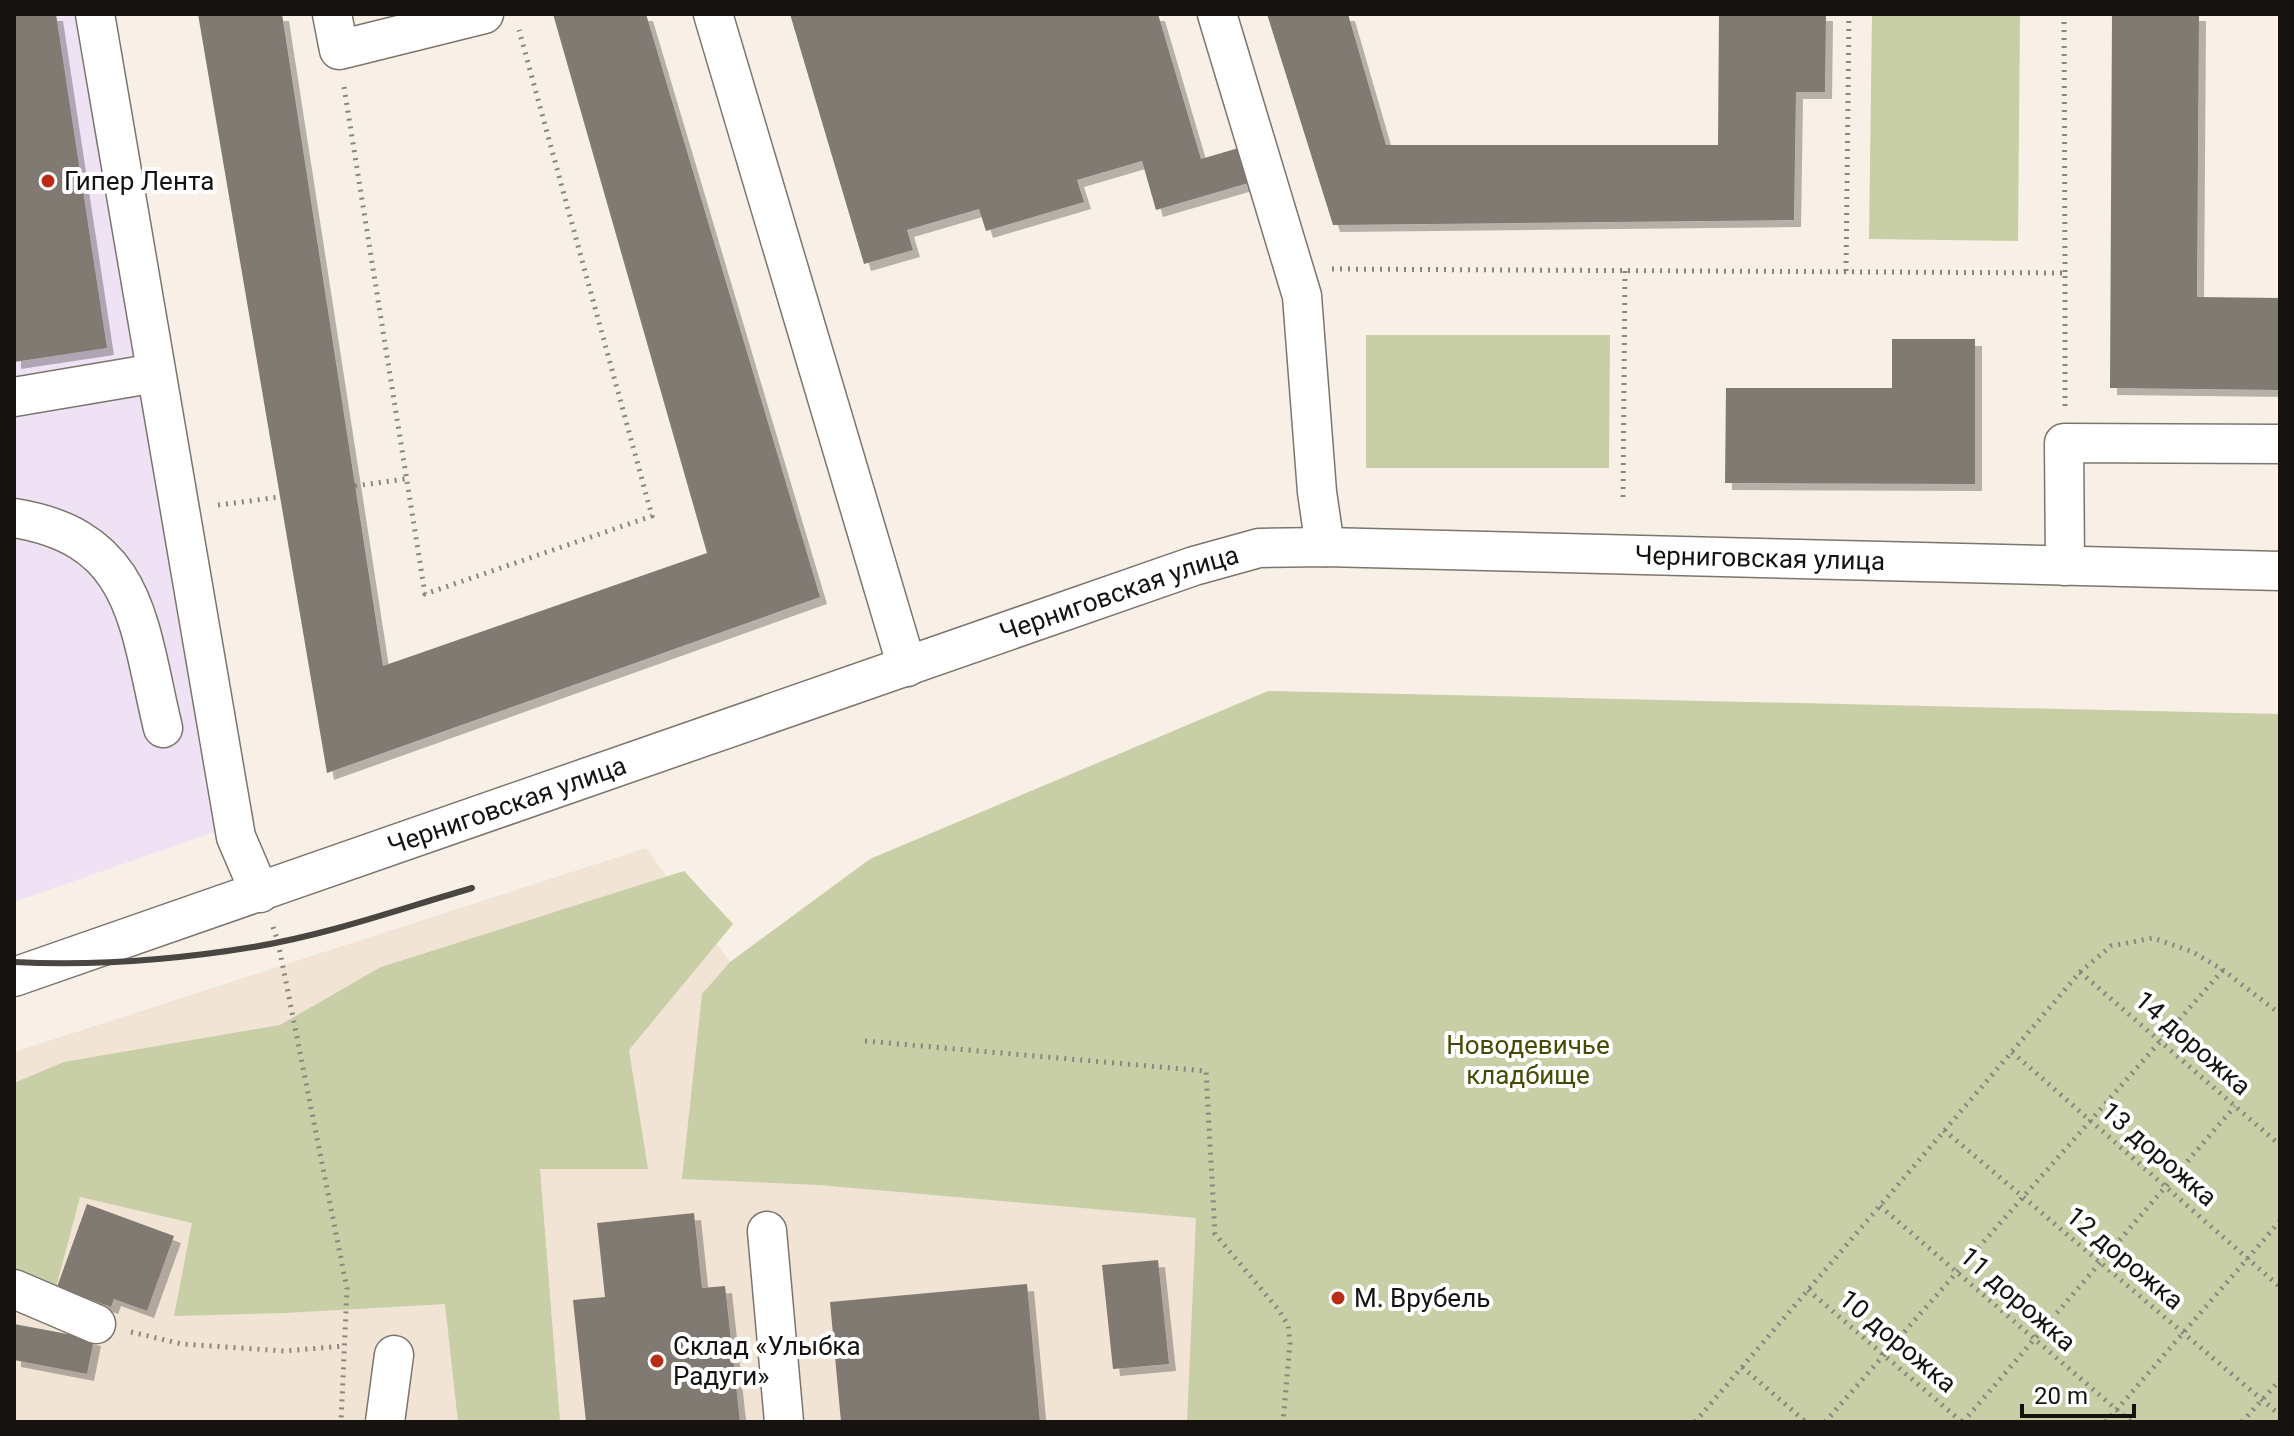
<svg xmlns="http://www.w3.org/2000/svg" width="2294" height="1436" font-family="Roboto,sans-serif">
<defs>
<filter id="shadow"><feDropShadow dx="7" dy="7" stdDeviation="0" flood-color="#0004"/></filter>
</defs>
<rect width="100%" height="100%" fill="#f8f0e7"/>
<!-- commercial -->
<path fill="#efe2f5" d="M 14,14 L 111,14 L 246,821 L 14,902 Z"/>
<!-- built -->
<path fill="#f1e4d5" d="M 646,848 L 730,962 L 702,994 L 683,1178 L 818,1185 L 1197,1218 L 1187,1422 L 14,1422 L 14,1052 Z"/>
<!-- green -->
<path fill="#c8cea5" d="M 1872,14 L 2020,14 L 2018,241 L 1869,239 Z
M 1366,335 L 1610,335 L 1609,468 L 1366,468 Z
M 1268,691 L 2280,714 L 2280,1422 L 1187,1422 L 1196,1218 L 818,1185 L 682,1179 L 702,994 L 730,962 L 870,859 Z
M 684,871 L 733,924 L 629,1050 L 648,1169 L 540,1169 L 560,1422 L 458,1422 L 445,1304 L 285,1313 L 174,1316 L 192,1223 L 80,1197 L 53,1299 L 14,1292 L 14,1083 L 64,1062 L 280,1025 L 381,967 Z"/>
<!-- building -->
<path fill="#817a73" filter="url(#shadow)" d="M 14,14 L 56,14 L 107,348 L 14,362 Z
M 198,14 L 282,14 L 383,666 L 707,553 L 553,14 L 646,14 L 820,597 L 327,773 Z
M 790,14 L 1158,14 L 1201,159 L 1242,147 L 1252,182 L 1156,210 L 1142,161 L 1077,180 L 1084,202 L 986,231 L 979,209 L 907,230 L 913,250 L 864,264 Z
M 1267,14 L 1348,14 L 1386,145 L 1718,145 L 1719,14 L 1826,14 L 1825,92 L 1796,92 L 1794,220 L 1333,225 Z
M 2112,14 L 2199,14 L 2197,297 L 2280,298 L 2280,390 L 2110,388 Z
M 1892,339 L 1975,339 L 1975,484 L 1725,483 L 1726,388 L 1892,388 Z
M 87,1204 L 174,1236 L 147,1311 L 114,1299 L 111,1307 L 57,1287 Z
M 694,1213 L 702,1288 L 725,1286 L 740,1422 L 586,1422 L 573,1300 L 605,1297 L 597,1223 Z
M 1158,1260 L 1169,1364 L 1113,1369 L 1102,1265 Z
M 1027,1284 L 1040,1422 L 841,1422 L 830,1302 Z
M 14,1324 L 94,1339 L 87,1374 L 14,1360 Z"/>
<g fill="none" stroke-linecap="round" stroke-linejoin="round">
<!-- minor casing -->
<g stroke="#7c756e" stroke-width="41">
<g id="minor">
<path d="M 95,14 L 236,837 L 260,893"/>
<path d="M 332,14 L 339,50 L 484,14"/>
<path d="M 713,14 L 907,667"/>
<path d="M 1217,14 L 1302,296 L 1317,492 L 1325,547"/>
<path d="M 14,397 L 156,373"/>
<path d="M 14,518 C 139,538 138,625 163,728"/>
<path d="M 2065,566 L 2064,443 L 2280,444"/>
<path id="s1" d="M 14,977 L 1194,566 L 1259,548 L 1325,547 L 2280,571"/>
<path d="M 767,1231 L 784,1422"/>
<path d="M 14,1289 L 96,1324"/>
<path d="M 385,1422 L 394,1355"/>
</g>
</g>
<!-- path -->
<path stroke="#8a857e" stroke-width="5" stroke-dasharray="2 6" stroke-linecap="butt" d="M 2064,14 L 2065,273
M 344,87 L 425,594 L 652,516 L 519,30
M 1332,269 L 2065,273 L 2065,406
M 1846,271 L 1849,14
M 355,486 L 405,479
M 1623,497 L 1625,270
M 218,505 L 280,497
M 273,927 L 278,942 L 347,1289 L 341,1422
M 2080,972 L 2280,1145
M 865,1041 L 1206,1071 L 1215,1234 L 1278,1309 L 1288,1325 L 1290,1343 L 1283,1422
M 2012,1052 L 2280,1287
M 1944,1130 L 2280,1415
M 1880,1206 L 2131,1422
M 1808,1290 L 1962,1422
M 131,1332 L 182,1344 L 285,1351 L 344,1346
M 1742,1367 L 1806,1422
M 1695,1422 L 2080,972 L 2111,946 L 2153,938 L 2193,952 L 2223,970 L 2280,1014
M 1825,1422 L 2223,970
M 1963,1422 L 2235,1106
M 2106,1422 L 2280,1221
M 2242,1422 L 2280,1380"/>
<!-- minor -->
<use href="#minor" stroke="#fff" stroke-width="38"/>
<!-- rail -->
<path stroke="#494541" stroke-width="6" d="M 14,962 C 93,966 174,960 253,947 C 327,935 400,909 472,888"/>
</g>
<!-- markers -->
<g fill="#b82c16" stroke="#fff" stroke-width="3">
<circle cx="48" cy="181" r="8"/>
<circle cx="1338" cy="1298" r="8"/>
<circle cx="657" cy="1361" r="8"/>
</g>
<g text-anchor="middle" stroke-width="8" stroke-linejoin="round" paint-order="stroke">
<!-- poi labels -->
<g font-size="26" fill="#15120f" stroke="#fff" text-anchor="start">
<text x="64" y="190">Гипер Лента</text>
<text x="1354" y="1307">М. Врубель</text>
<text x="673" y="1355">Склад «Улыбка<tspan x="673" dy="30">Радуги»</tspan></text>
</g>
<!-- street labels -->
<g font-size="26" fill="#15120f" stroke="#fff">
<text dy="9" stroke="none"><textPath href="#s1" startOffset="1818">Черниговская улица</textPath></text>
<text dy="9" stroke="none"><textPath href="#s1" startOffset="1170">Черниговская улица</textPath></text>
<text dy="9" stroke="none"><textPath href="#s1" startOffset="522">Черниговская улица</textPath></text>
<text transform="translate(2193 1043) rotate(41)" y="9">14 дорожка</text>
<text transform="translate(2159 1154) rotate(41)" y="9">13 дорожка</text>
<text transform="translate(2125 1258) rotate(40)" y="9">12 дорожка</text>
<text transform="translate(2018 1299) rotate(41)" y="9">11 дорожка</text>
<text transform="translate(1898 1341) rotate(40)" y="9">10 дорожка</text>
</g>
<!-- park labels -->
<g font-size="26" fill="#454b04" stroke="#fff">
<text x="1528" y="1054">Новодевичье<tspan x="1528" dy="30">кладбище</tspan></text>
</g>
</g>
<!-- border -->
<rect width="2294" height="1436" fill="none" stroke="#15120f" stroke-width="32"/>
<!-- scale -->
<path d="M2022 1404v12h112v-12" fill="none" stroke="#15120f" stroke-width="4"/>
<text x="2034" y="1404" font-size="24" fill="#15120f" stroke="#ffffff" stroke-width="6" paint-order="stroke">20 m</text>
</svg>
